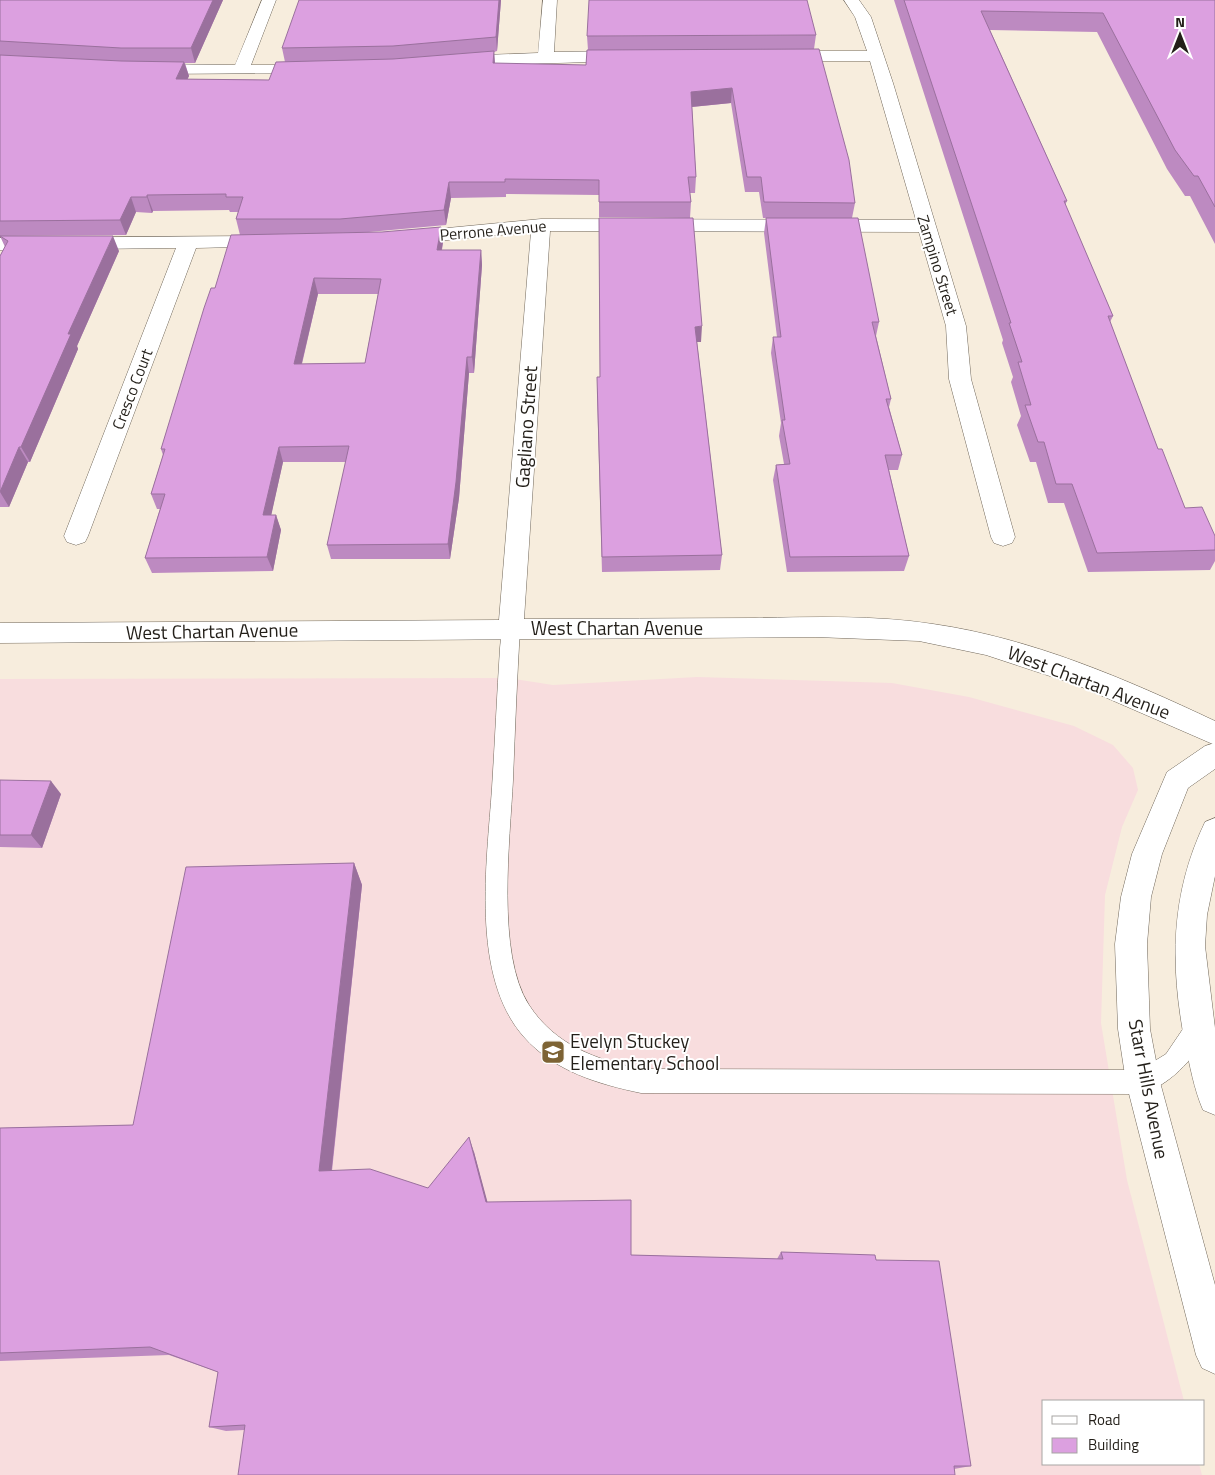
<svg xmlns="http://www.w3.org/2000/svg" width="1215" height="1475" font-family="'Titillium Web',sans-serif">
<rect width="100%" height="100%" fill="#f7eddd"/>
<!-- education -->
<path fill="#f8ddde" d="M 697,677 L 892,683 L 969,697 L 1074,726 L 1113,745 L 1133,768 L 1138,790 L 1122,827 L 1105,895 L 1101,1023 L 1127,1180 L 1184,1401 L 1044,1401 L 1044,1464 L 1199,1464 L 1202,1475 L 0,1475 L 0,679 L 508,678 L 553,685 Z"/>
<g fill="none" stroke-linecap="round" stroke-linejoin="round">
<!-- lane casing -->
<g stroke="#71685b" stroke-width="1">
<path id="lane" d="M 511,621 L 518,623 L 520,628 C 517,679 515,729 513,780 C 510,840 496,954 529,1005 C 555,1045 596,1060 641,1069 L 1140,1070 L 1166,1054 L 1191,1017 L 1199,1014 L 1207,1017 L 1211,1025 C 1197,1056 1175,1081 1143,1094 L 641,1093 C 598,1084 554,1071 524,1037 C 470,976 487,862 492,788 C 495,741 497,694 500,648 L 502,628 L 504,623 Z"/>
</g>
<!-- street casing -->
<g stroke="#71685b" stroke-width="1">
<path id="street" d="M 262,0 L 276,0 L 251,65 L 311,65 L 317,67 L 319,70 L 317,73 L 149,74 L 141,69 L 149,64 L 235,65 Z
M 543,0 L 557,0 L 554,52 L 623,51 L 631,56 L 623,61 L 458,66 L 450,61 L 458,56 L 538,53 Z
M 844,0 L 859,0 L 871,17 L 893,83 L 966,326 L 971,379 L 1015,537 L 1012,543 L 1003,546 L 994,543 L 991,537 L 949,379 L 946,326 L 919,232 L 550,231 L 524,619 C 601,619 678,618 755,618 C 814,617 875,615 933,624 C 1031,638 1126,679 1215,721 L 1215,745 L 1077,685 L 986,655 L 919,641 L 816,637 L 0,643 L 0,623 L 499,620 L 531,232 L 406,244 L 399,242 L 397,238 L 399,234 L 406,232 L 541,219 L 916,220 L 870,61 L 783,61 L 775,56 L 783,51 L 867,51 L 855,17 Z
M 265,236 L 272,238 L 275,242 L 272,246 L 196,248 L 88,536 L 85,542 L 76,545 L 67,542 L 64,536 L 176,248 L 0,250 L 0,238 Z"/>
</g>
<!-- secondary casing -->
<g stroke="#71685b" stroke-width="1">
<path id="secondary" d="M 1215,743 L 1215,769 L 1188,788 L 1162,854 L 1151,897 L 1147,944 L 1150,1029 L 1160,1082 L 1215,1285 L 1215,1374 L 1202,1368 L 1196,1355 L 1126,1082 L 1118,1029 L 1115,944 L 1121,897 L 1132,854 L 1167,772 L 1205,746 Z
M 1215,818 L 1215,876 L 1207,915 L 1205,946 L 1215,1028 L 1215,1115 L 1203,1110 C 1194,1089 1190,1066 1185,1043 C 1170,965 1170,895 1205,822 Z"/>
</g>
<!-- lane -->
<use href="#lane" fill="#fff" fill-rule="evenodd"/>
<!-- street -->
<use href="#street" fill="#fff" fill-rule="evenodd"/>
<!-- secondary -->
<use href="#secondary" fill="#fff" fill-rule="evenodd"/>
</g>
<!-- wall -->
<path fill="#bd8ac1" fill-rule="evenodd" d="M 0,0 L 223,0 L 195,63 L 185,63 L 189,76 L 187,79 L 269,80 L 285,62 L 282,48 L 501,0 L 497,51 L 494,52 L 495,64 L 586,65 L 588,50 L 587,36 L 816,35 L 814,49 L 855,203 L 852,218 L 763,218 L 759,192 L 745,192 L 731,103 L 692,107 L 696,177 L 695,193 L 690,193 L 691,202 L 690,218 L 599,217 L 599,195 L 506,194 L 506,197 L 451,198 L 446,225 L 358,233 L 443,242 L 442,250 L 481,250 L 482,265 L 474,373 L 469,373 L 459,498 L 450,559 L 331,559 L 327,545 L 346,462 L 283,462 L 271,515 L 276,515 L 281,530 L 273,571 L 152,573 L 145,558 L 160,509 L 157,509 L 151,494 L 163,455 L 161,449 L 215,288 L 240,235 L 236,219 L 238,212 L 230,212 L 229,210 L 153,211 L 152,213 L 136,212 L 126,235 L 0,236 ZM 318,294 L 378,294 L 365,363 L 302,364 Z
M 894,0 L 1215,0 L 1215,244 L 1190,196 L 1185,196 L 1167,169 L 1097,32 L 990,30 L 1067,201 L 1065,205 L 1113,316 L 1110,322 L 1158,449 L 1185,508 L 1215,536 L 1215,561 L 1210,570 L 1088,572 L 1064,503 L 1048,503 L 1036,462 L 1030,462 L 1017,425 L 1021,416 L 1011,382 L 1013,377 L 1002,343 L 1003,340 Z
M 599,218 L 701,342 L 697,342 L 722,555 L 720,570 L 602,572 L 597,393 L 600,377 Z
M 766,218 L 879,322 L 876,336 L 891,399 L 889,407 L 902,455 L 898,470 L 889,470 L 909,556 L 904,571 L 787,572 L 773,480 L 776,465 L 784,464 L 779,436 L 781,423 L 771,353 L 773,337 L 777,337 L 764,233 Z
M 0,236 L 119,251 L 77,346 L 78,349 L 30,462 L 28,462 L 9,507 L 0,507 L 0,256 L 5,247 Z
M 0,780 L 61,794 L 42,848 L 0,847 Z
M 354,863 L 362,885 L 332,1171 L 428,1188 L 474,1152 L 487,1202 L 631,1255 L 777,1259 L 781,1252 L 876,1260 L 971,1466 L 954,1469 L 244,1430 L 226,1431 L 209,1427 L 218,1372 L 169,1355 L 0,1361 L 0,1128 L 133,1125 Z"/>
<!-- shaded-wall -->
<path fill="#9a709d" d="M 213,0 L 223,0 L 195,63 L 191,48 Z
M 499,0 L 501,0 L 497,51 L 496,37 Z
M 494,51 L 495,65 L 493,63 Z
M 184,62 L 189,76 L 181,94 L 176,79 Z
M 732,88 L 731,103 L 691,107 L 691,92 Z
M 449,182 L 451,198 L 446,225 L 444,210 Z
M 147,195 L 153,211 L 152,213 L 147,197 Z
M 131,197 L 136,212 L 126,235 L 120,220 Z
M 441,227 L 443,242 L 439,265 L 437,250 Z
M 113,236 L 119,251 L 77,346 L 78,349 L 30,462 L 21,447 L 68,334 Z
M 481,250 L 482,265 L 474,373 L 472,357 Z
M 314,278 L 318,294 L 298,379 L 294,364 Z
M 702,326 L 701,342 L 694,342 L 695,327 Z
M 467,357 L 469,373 L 459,498 L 450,559 L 448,544 Z
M 19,447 L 28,462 L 9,507 L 0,492 Z
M 279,447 L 283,462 L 268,530 L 263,515 Z
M 276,515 L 281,530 L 273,571 L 267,557 Z
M 51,781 L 61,794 L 42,848 L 31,835 Z
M 354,863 L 362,885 L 330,1185 L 319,1171 Z
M 469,1137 L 474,1152 L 491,1215 L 486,1202 Z"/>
<!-- building -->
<path fill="#dca0e0" stroke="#9a709d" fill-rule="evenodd" d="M 0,0 L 213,0 L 191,48 L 121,48 L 0,41 Z
M 299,0 L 499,0 L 496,37 L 393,46 L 282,48 Z
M 589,0 L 807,0 L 816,35 L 587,36 Z
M 904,0 L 1215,0 L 1215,207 L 1198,176 L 1194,176 L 1175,150 L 1103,13 L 981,11 L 1067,201 L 1064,201 L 1113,316 L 1108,316 L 1158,449 L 1162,449 L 1185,508 L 1202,507 L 1215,536 L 1215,550 L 1097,553 L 1072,484 L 1056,484 L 1044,442 L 1038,442 L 1025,405 L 1031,405 L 1018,362 L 1022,362 L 1009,323 L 1011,323 Z
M 819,49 L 849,160 L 855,203 L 764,202 L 761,177 L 747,177 L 732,88 L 691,92 L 696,177 L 688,177 L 691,202 L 599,202 L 599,180 L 505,179 L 505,182 L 449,182 L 444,210 L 340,219 L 236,219 L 243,197 L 226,197 L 226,194 L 147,195 L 147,197 L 131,197 L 120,220 L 0,221 L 0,55 L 121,61 L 184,62 L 176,79 L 269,80 L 276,62 L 393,59 L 494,51 L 493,63 L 586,65 L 587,50 Z
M 599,218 L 693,218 L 702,326 L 695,327 L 722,555 L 602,557 L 597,377 L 600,377 Z
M 766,218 L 858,218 L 879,322 L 872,322 L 891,399 L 886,399 L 902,455 L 885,455 L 909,556 L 790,557 L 776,465 L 790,464 L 782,420 L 785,420 L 773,337 L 781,337 Z
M 441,227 L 437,250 L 481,250 L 472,357 L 467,357 L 456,482 L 448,544 L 327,545 L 349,446 L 279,447 L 263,515 L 276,515 L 267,557 L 145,558 L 165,494 L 151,494 L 165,449 L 161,449 L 204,308 L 211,288 L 215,288 L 231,235 L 382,232 ZM 314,278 L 381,279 L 365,363 L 294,364 Z
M 0,236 L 113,236 L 68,334 L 71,334 L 21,447 L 19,447 L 0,492 L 0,256 L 8,241 Z
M 0,780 L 51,781 L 31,835 L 0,835 Z
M 354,863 L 319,1171 L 370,1169 L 428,1188 L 469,1137 L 486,1202 L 631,1200 L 631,1255 L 783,1259 L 781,1252 L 875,1255 L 876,1260 L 939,1261 L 971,1466 L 954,1466 L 955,1475 L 238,1475 L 245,1425 L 209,1427 L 218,1372 L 150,1347 L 0,1353 L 0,1128 L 133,1125 L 186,867 Z"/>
<!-- icons -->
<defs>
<g id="school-square" transform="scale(1.25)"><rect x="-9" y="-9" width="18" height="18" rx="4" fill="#7d6334" stroke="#fff"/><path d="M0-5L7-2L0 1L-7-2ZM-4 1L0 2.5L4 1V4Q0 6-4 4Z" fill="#fff"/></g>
</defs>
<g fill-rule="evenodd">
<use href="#school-square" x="553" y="1052"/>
</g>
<g text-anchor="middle" stroke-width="4" stroke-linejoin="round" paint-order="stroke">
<!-- far-street labels -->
<g font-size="16" fill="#231f19" stroke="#fff">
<text transform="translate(493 230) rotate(-5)" y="6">Perrone Avenue</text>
<text transform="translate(938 265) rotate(73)" y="6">Zampino Street</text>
<text transform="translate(132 389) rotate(-69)" y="6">Cresco Court</text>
</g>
<!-- street labels -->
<g font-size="19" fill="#231f19" stroke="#fff">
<text transform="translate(526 427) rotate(-86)" y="7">Gagliano Street</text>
<text x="617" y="635">West Chartan Avenue</text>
<text transform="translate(212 631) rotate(-1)" y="7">West Chartan Avenue</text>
<text transform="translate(1089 682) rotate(21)" y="7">West Chartan Avenue</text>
<text transform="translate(1149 1089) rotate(79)" y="7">Starr Hills Avenue</text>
</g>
<!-- poi labels -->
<g font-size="19" fill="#231f19" stroke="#fff" text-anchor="start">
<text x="570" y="1048">Evelyn Stuckey<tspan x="570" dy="22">Elementary School</tspan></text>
</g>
</g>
<!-- legend -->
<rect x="1042" y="1400" width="162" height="65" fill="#ffffff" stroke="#a7a5a3"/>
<rect x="1052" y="1416" width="25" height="8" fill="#ffffff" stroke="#a7a5a3"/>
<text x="1088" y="1425" font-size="15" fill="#231f19">Road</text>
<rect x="1052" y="1438" width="25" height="15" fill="#dca0e0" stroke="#a7a5a3"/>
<text x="1088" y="1450" font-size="15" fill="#231f19">Building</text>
<!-- north arrow -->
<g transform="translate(1180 35)" stroke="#ffffff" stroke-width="4" paint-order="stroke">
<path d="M0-4L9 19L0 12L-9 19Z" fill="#231f19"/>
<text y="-8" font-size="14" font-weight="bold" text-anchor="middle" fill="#231f19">N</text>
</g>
</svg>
